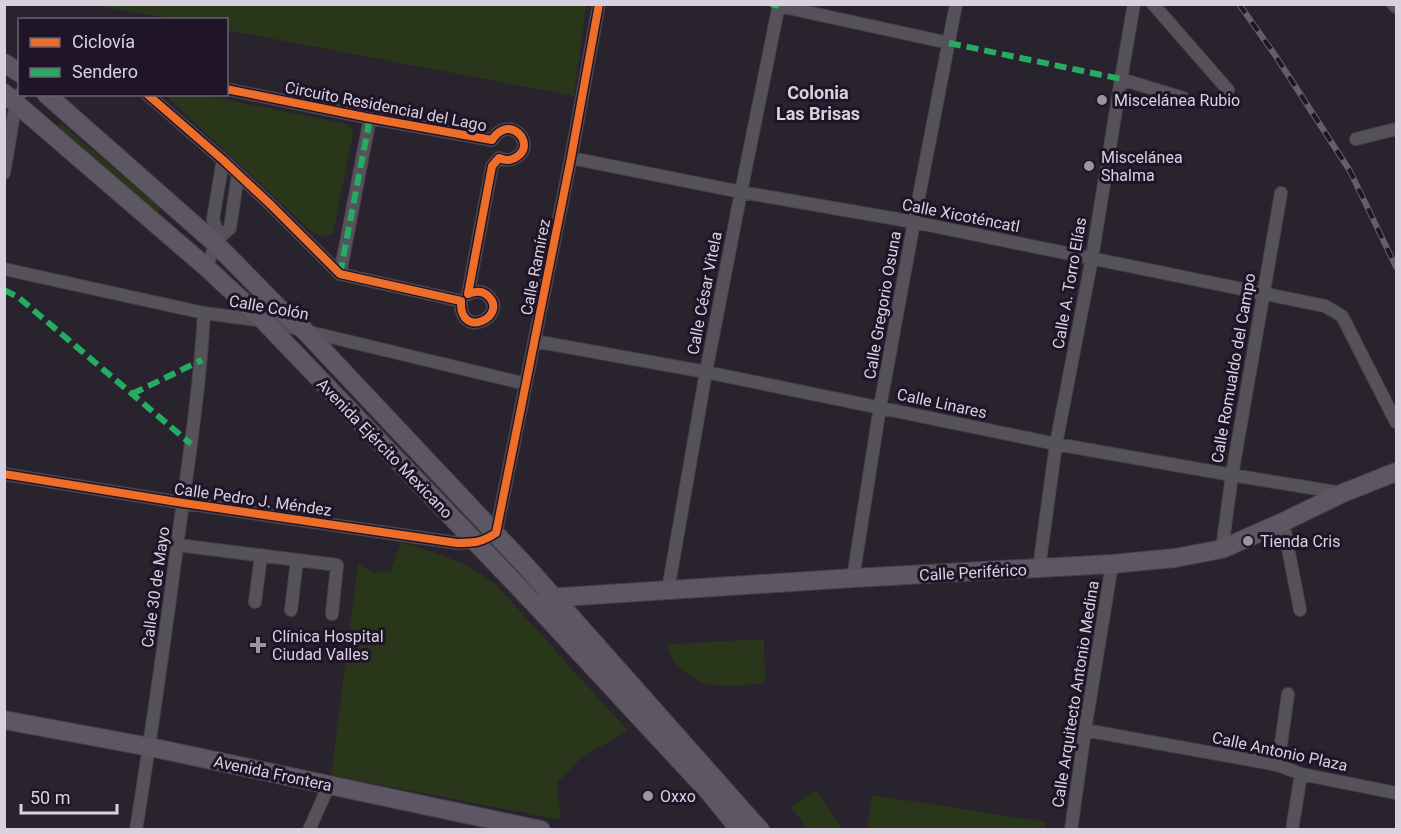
<svg xmlns="http://www.w3.org/2000/svg" width="1401" height="834" font-family="Roboto,sans-serif">
<rect width="100%" height="100%" fill="#29232e"/>
<!-- green -->
<path fill="#293619" d="M 94,5 L 586,4 L 586,5 L 574,96 L 227,30 L 226,20 L 173,19 Z
M 165,95 L 203,95 L 347,124 L 353,131 L 352,139 L 334,229 L 332,234 L 322,236 L 312,232 Z
M 60,124 L 62,124 L 159,207 L 159,212 L 154,211 L 59,128 L 58,125 Z
M 401,542 C 427,550 455,558 478,572 C 485,576 492,582 498,587 L 628,731 L 583,756 L 557,783 L 561,820 L 331,775 L 358,564 L 375,573 L 391,571 Z
M 764,639 L 765,683 C 734,686 708,692 682,670 C 675,664 669,655 667,646 L 669,644 Z
M 816,790 L 843,829 L 807,829 L 791,807 Z
M 872,795 L 1046,822 L 1045,829 L 867,829 Z"/>
<g fill="none" stroke-linecap="round" stroke-linejoin="round">
<!-- street casing -->
<g stroke="#46404a" stroke-width="14">
<path id="street" d="M 1153,4 L 1228,90
M 1393,4 L 1396,7
M 779,6 L 949,43
M 1121,79 L 1183,98
M 147,94 L 223,160 L 271,205 L 340,274 L 461,301 C 459,342 511,315 487,295 C 481,290 475,291 468,294 L 492,166 L 499,158 C 506,161 511,161 518,156 C 536,143 509,113 492,140 L 370,118 L 226,89
M 1356,139 L 1396,129
M 571,158 L 741,192 L 914,222 L 1325,306 L 1342,316 L 1396,422
M 4,173 L 16,102 L 20,94
M 219,238 L 213,219 L 223,160
M 206,267 L 219,238 L 230,228 L 238,174
M 4,269 L 204,313 L 264,321 L 526,384
M 340,274 L 370,118
M 534,341 L 706,372 L 1056,444 L 1232,475 L 1342,493
M 4,474 L 183,503 L 457,543 C 473,543 481,543 496,533 L 571,158 L 599,4
M 1283,522 L 1300,610
M 177,545 L 337,565 L 332,614
M 1222,549 L 1232,475 L 1281,193
M 1039,568 L 1056,444 L 1092,258 L 1121,79 L 1134,4
M 853,578 L 880,407 L 914,222 L 956,4
M 668,590 L 706,372 L 741,192 L 779,4
M 255,602 L 261,555
M 291,610 L 297,560
M 1085,730 L 1278,765 L 1301,774 L 1396,793
M 1278,765 L 1288,694
M 136,830 C 152,730 166,631 179,531 C 189,459 200,386 204,313
M 309,830 L 329,785
M 1071,830 L 1085,730 L 1112,564
M 1292,830 L 1301,774"/>
</g>
<!-- secondary casing -->
<g stroke="#46404a" stroke-width="20">
<path id="secondary" d="M 4,63 L 20,73
M 4,93 L 206,267 L 264,321 L 532,601 L 709,792 L 740,830
M 46,94 L 216,244 L 278,307 L 304,330 L 525,565 L 760,830
M 547,598 L 853,578 L 1112,564 L 1175,558 L 1222,549 L 1283,522 L 1343,493 L 1396,472
M 4,720 L 150,747 L 541,830"/>
</g>
<!-- street -->
<use href="#street" stroke="#56525a" stroke-width="12"/>
<!-- secondary -->
<use href="#secondary" stroke="#5c5762" stroke-width="18"/>
<!-- rail casing -->
<g stroke="#645f69" stroke-width="6">
<path id="rail" d="M 1239,4 L 1275,55 L 1350,171 L 1396,267"/>
</g>
<!-- rail -->
<use href="#rail" stroke="#201429" stroke-width="4" stroke-dasharray="11" stroke-linecap="butt"/>
<!-- quiet -->
<path stroke="#26ab63" stroke-width="6" stroke-dasharray="12 6" stroke-linecap="butt" d="M 771,4 L 779,6
M 949,43 L 1121,79
M 340,274 L 370,118
M 4,290 L 18,297 L 191,444
M 132,394 L 202,360"/>
<!-- cycleway casing -->
<g stroke="#201429" stroke-width="11">
<path id="cycleway" d="M 147,94 L 223,160 L 271,205 L 340,274 L 461,301 C 459,342 511,315 487,295 C 481,290 475,291 468,294 L 492,166 L 499,158 C 506,161 511,161 518,156 C 536,143 509,113 492,140 L 370,118 L 226,89
M 4,474 L 183,503 L 457,543 C 473,543 481,543 496,533 L 571,158 L 599,4"/>
</g>
<!-- cycleway -->
<use href="#cycleway" stroke="#ee6e29" stroke-width="8"/>
</g>
<!-- markers -->
<g fill="#9b94a2" stroke="#201429" stroke-width="2">
<circle cx="1102" cy="100" r="6"/>
<circle cx="1089" cy="166" r="6"/>
<circle cx="1248" cy="541" r="6"/>
<path d="M255 636h6v6h6v6h-6v6h-6v-6h-6v-6h6z"/>
<circle cx="648" cy="796" r="6"/>
</g>
<g text-anchor="middle" stroke-width="6" stroke-linejoin="round" paint-order="stroke">
<!-- poi labels -->
<g font-size="16" fill="#d9d1e0" stroke="#201429" text-anchor="start">
<text x="1114" y="106">Miscelánea Rubio</text>
<text x="1101" y="163">Miscelánea<tspan x="1101" dy="18">Shalma</tspan></text>
<text x="1260" y="547">Tienda Cris</text>
<text x="272" y="642">Clínica Hospital<tspan x="272" dy="18">Ciudad Valles</tspan></text>
<text x="660" y="802">Oxxo</text>
</g>
<!-- street labels -->
<g font-size="16" fill="#d9d1e0" stroke="#201429">
<text transform="translate(386 106) rotate(11)" y="6">Circuito Residencial del Lago</text>
<text transform="translate(961 215) rotate(11)" y="6">Calle Xicoténcatl</text>
<text transform="translate(535 267) rotate(-79)" y="6">Calle Ramírez</text>
<text transform="translate(1069 283) rotate(-80)" y="6">Calle A. Torro Elías</text>
<text transform="translate(704 293) rotate(-79)" y="6">Calle César Vitela</text>
<text transform="translate(882 305) rotate(-80)" y="6">Calle Gregorio Osuna</text>
<text transform="translate(269 307) rotate(10)" y="6">Calle Colón</text>
<text transform="translate(1233 368) rotate(-80)" y="6">Calle Romualdo del Campo</text>
<text transform="translate(942 403) rotate(12)" y="6">Calle Linares</text>
<text transform="translate(385 448) rotate(46)" y="6">Avenida Ejército Mexicano</text>
<text transform="translate(253 499) rotate(8)" y="6">Calle Pedro J. Méndez</text>
<text transform="translate(973 572) rotate(-3)" y="6">Calle Periférico</text>
<text transform="translate(155 587) rotate(-82)" y="6">Calle 30 de Mayo</text>
<text transform="translate(1075 694) rotate(-81)" y="6">Calle Arquitecto Antonio Medina</text>
<text transform="translate(1280 751) rotate(12)" y="6">Calle Antonio Plaza</text>
<text transform="translate(273 773) rotate(12)" y="6">Avenida Frontera</text>
</g>
<!-- neighbourhood labels -->
<g font-size="18" font-weight="bold" fill="#d9d1e0" stroke="#201429">
<text x="818" y="99">Colonia<tspan x="818" dy="21">Las Brisas</tspan></text>
</g>
</g>
<!-- border -->
<rect width="1401" height="834" fill="none" stroke="#d9d1e0" stroke-width="12"/>
<!-- legend -->
<rect x="18" y="18" width="210" height="78" fill="#201429" stroke="#6a6072" stroke-width="1.5"/>
<rect x="30" y="38" width="30" height="9" fill="#ee6e29" stroke="#6a6072" stroke-width="1.5"/>
<text x="72" y="48" font-size="18" fill="#d9d1e0">Ciclovía</text>
<rect x="30" y="68" width="30" height="9" fill="#26ab63" stroke="#6a6072" stroke-width="1.5"/>
<text x="72" y="78" font-size="18" fill="#d9d1e0">Sendero</text>
<!-- scale -->
<path d="M21 804v9h96v-9" fill="none" stroke="#d9d1e0" stroke-width="3"/>
<text x="30" y="804" font-size="18" fill="#d9d1e0" stroke="#201429" stroke-width="4.5" paint-order="stroke">50 m</text>
</svg>
